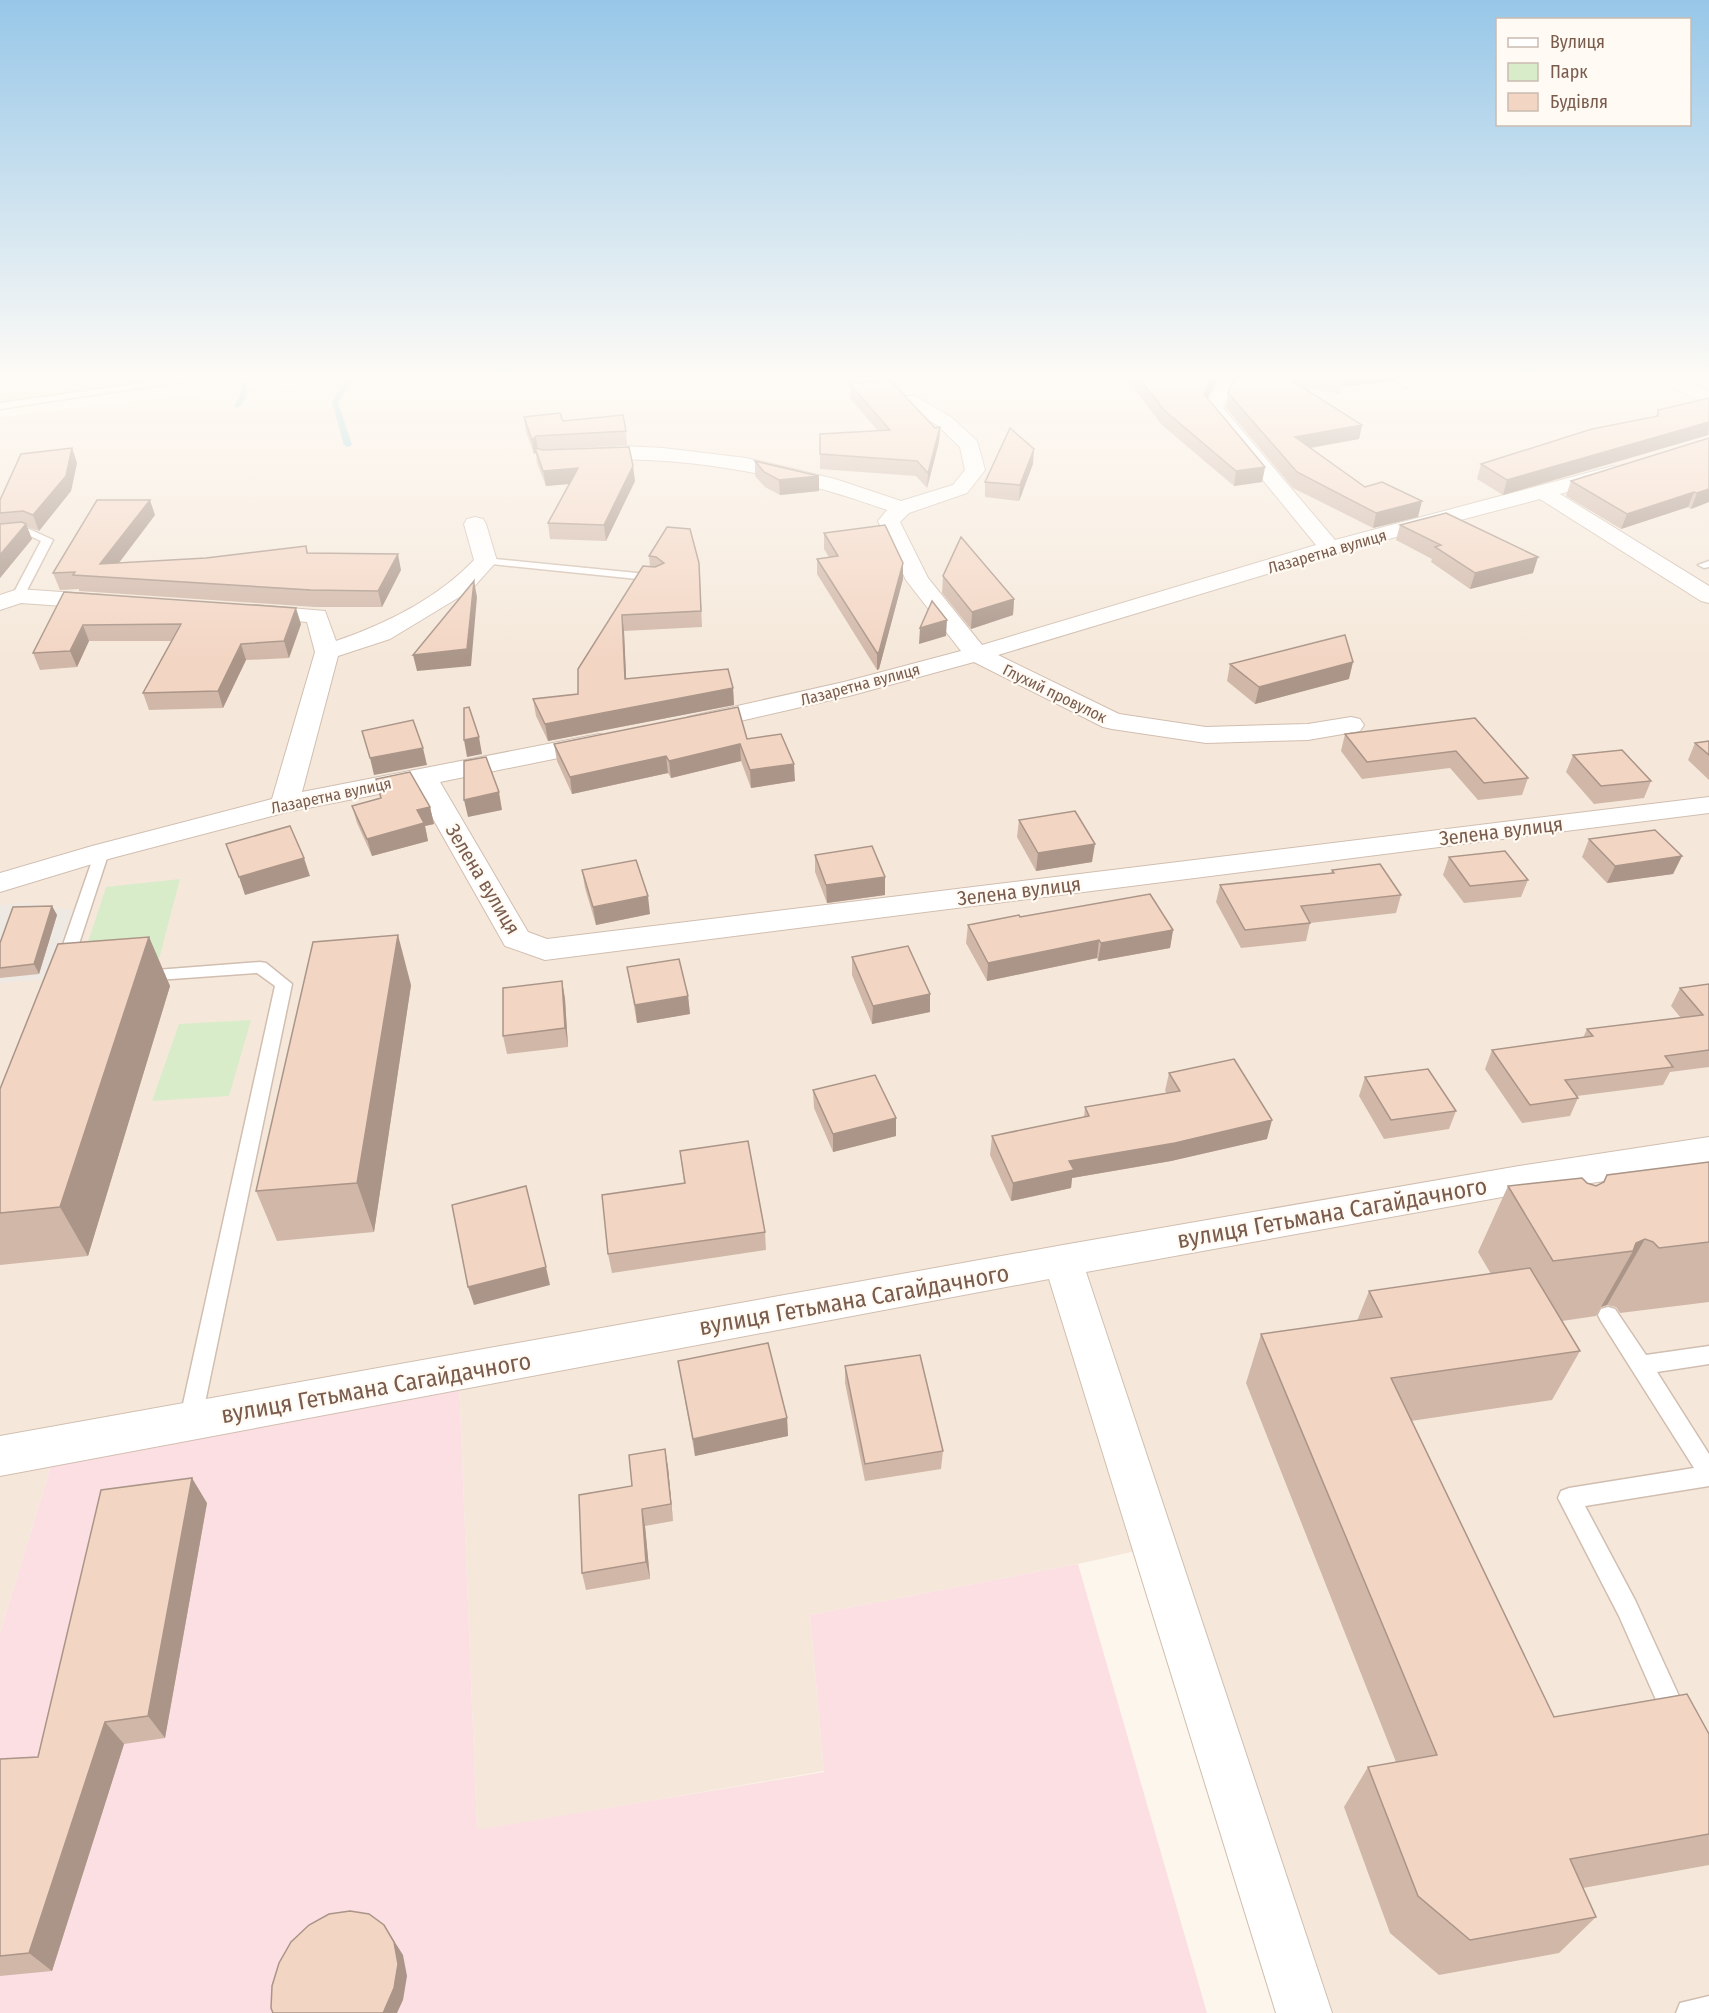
<svg xmlns="http://www.w3.org/2000/svg" width="1709" height="2013" font-family="'Fira Sans Condensed',sans-serif">
<rect width="100%" height="100%" fill="#fdf6ec"/>
<!-- residential -->
<path fill="#f5e8da" d="M 347,378 L 1709,378 L 1709,2013 L 1304,2013 L 1154,1547 L 1078,1564 L 810,1615 L 824,1771 L 477,1831 L 459,1380 L 54,1456 L 0,1633 L 0,417 L 262,386 L 264,391 L 336,383 Z"/>
<!-- industrial -->
<path fill="#efe9e4" d="M 26,903 L 73,910 L 48,979 L 0,983 L 0,905 Z"/>
<!-- medical -->
<path fill="#fbdfe3" d="M 459,1380 L 477,1830 L 824,1772 L 810,1615 L 1078,1564 L 1207,2013 L 0,2013 L 0,1633 L 54,1456 Z"/>
<!-- green -->
<path fill="#d8ecc9" d="M 0,378 L 158,378 L 144,384 L 0,405 Z
M 180,879 L 159,959 L 80,967 L 106,887 Z
M 251,1020 L 229,1096 L 152,1101 L 179,1024 Z"/>
<g fill="none" stroke-linecap="round" stroke-linejoin="round">
<!-- stream -->
<path fill="#a5d3da" fill-rule="evenodd" d="M 343,378 L 349,378 L 350,383 L 338,402 L 352,445 L 348,447 L 344,445 L 332,402 L 344,383 Z
M 241,381 L 246,382 C 247,391 246,403 237,408 L 234,406 L 241,392 Z"/>
<!-- service casing -->
<g stroke="#d1beb0" stroke-width="3">
<path id="service" d="M 178,378 L 205,378 L 0,409 L 0,403 Z
M 1395,378 L 1405,378 L 1412,385 L 1404,387 Z
M 29,529 L 53,540 L 24,596 L 18,600 L 12,596 L 41,541 L 28,535 L 0,537 L 0,531 Z
M 486,558 L 657,575 L 663,578 L 657,581 L 482,563 L 482,559 Z
M 1709,561 L 1709,567 L 1704,568 L 1698,565 Z
M 102,848 L 109,852 L 73,962 L 71,966 L 59,966 L 57,962 L 95,852 Z
M 260,962 L 266,963 L 292,984 L 201,1422 L 198,1429 L 190,1431 L 182,1429 L 179,1422 L 275,986 L 257,973 L 143,981 L 137,980 L 135,976 L 137,972 L 143,971 Z
M 1608,1307 L 1615,1309 L 1646,1355 L 1709,1346 L 1709,1364 L 1657,1372 L 1709,1454 L 1709,1486 L 1585,1506 L 1635,1600 L 1689,1718 L 1686,1727 L 1677,1730 L 1668,1727 L 1619,1616 L 1558,1498 L 1561,1491 L 1569,1488 L 1694,1468 L 1601,1321 L 1598,1315 L 1601,1309 Z
M 1709,1996 L 1709,2013 L 1676,2013 L 1680,2003 Z"/>
</g>
<!-- minor casing -->
<g stroke="#d1beb0" stroke-width="2">
<path id="minor" d="M 1225,378 L 1248,378 L 1232,389 L 1223,408 L 1335,540 L 1613,466 L 1620,468 L 1623,472 L 1620,476 L 1560,494 L 1709,586 L 1709,603 L 1701,601 L 1540,499 L 1347,550 L 998,655 L 1119,714 L 1206,727 L 1308,724 L 1351,717 L 1360,719 L 1364,725 L 1360,731 L 1308,740 L 1206,743 L 1112,729 L 1103,727 L 974,662 L 849,696 L 697,731 L 688,729 L 684,723 L 688,717 L 844,682 L 961,651 L 906,580 L 878,521 L 887,510 C 790,475 689,455 585,460 L 578,458 L 575,454 L 578,450 L 623,446 L 663,448 L 746,458 L 835,479 L 901,501 L 953,485 L 965,470 L 960,447 L 937,425 L 901,404 L 899,400 L 901,396 L 915,396 L 951,417 L 977,441 L 985,470 L 967,493 L 909,513 L 900,522 L 928,578 L 982,645 L 1316,545 L 1204,408 L 1218,382 Z
M 1658,378 L 1682,378 L 1709,392 L 1709,405 L 1661,382 Z
M 475,517 L 483,519 L 486,524 L 497,561 L 471,590 L 390,639 L 338,656 L 302,792 L 599,734 L 608,736 L 612,742 L 608,748 L 440,782 L 528,932 L 547,939 L 1709,797 L 1709,813 L 545,960 L 505,946 L 415,787 L 287,812 L 112,858 L 0,892 L 0,873 L 92,846 L 272,799 L 315,652 L 307,622 L 247,617 L 243,612 L 247,607 L 255,605 L 325,611 L 336,641 C 386,624 438,598 474,560 L 464,524 L 467,519 Z
M 18,589 L 105,595 L 113,597 L 117,602 L 113,607 L 105,609 L 21,603 L 0,610 L 0,595 Z
M 1709,1137 L 1709,1165 L 1519,1194 L 1086,1272 L 1332,2013 L 1276,2013 L 1049,1279 L 0,1476 L 0,1436 L 1063,1245 L 1519,1166 Z"/>
</g>
<!-- service -->
<use href="#service" fill="#fff" fill-rule="evenodd"/>
<!-- minor -->
<use href="#minor" fill="#fff" fill-rule="evenodd"/>
</g>
<!-- wall -->
<path fill="#d1b7a8" d="M 1126,378 L 1220,378 L 1217,380 L 1207,398 L 1265,467 L 1262,482 L 1234,486 L 1162,425 Z
M 1235,378 L 1395,378 L 1395,381 L 1342,387 L 1340,394 L 1304,388 L 1362,425 L 1359,439 L 1311,448 L 1365,487 L 1418,517 L 1373,528 L 1293,488 L 1226,408 L 1228,393 Z
M 850,384 L 935,428 L 940,427 L 939,442 L 927,488 L 916,476 L 820,469 L 820,434 L 878,431 L 850,398 Z
M 1709,398 L 1709,435 L 1503,495 L 1477,479 L 1481,464 L 1656,416 L 1658,410 Z
M 524,417 L 563,421 L 626,431 L 627,445 L 545,450 L 635,481 L 606,541 L 550,539 L 548,523 L 569,484 L 546,486 L 537,463 L 536,453 L 534,454 L 526,432 Z
M 1709,438 L 1709,502 L 1691,509 L 1688,507 L 1621,529 L 1566,496 L 1571,481 Z
M 72,448 L 77,463 L 71,491 L 39,531 L 27,527 L 32,539 L 0,578 L 0,500 Z
M 755,461 L 819,491 L 780,495 L 765,487 L 755,476 Z
M 1033,464 L 1019,501 L 985,497 L 985,482 Z
M 155,515 L 119,563 L 206,558 L 306,546 L 308,553 L 401,570 L 382,607 L 315,607 L 79,591 L 79,589 L 60,590 L 53,573 Z
M 1400,525 L 1533,573 L 1470,589 L 1431,562 L 1432,559 L 1396,540 Z
M 667,527 L 700,579 L 702,627 L 624,631 L 626,679 L 733,688 L 734,705 L 548,741 L 536,716 L 533,699 L 578,694 L 578,669 L 650,567 L 649,556 Z
M 824,533 L 903,563 L 903,579 L 879,669 L 877,670 L 817,574 L 817,559 L 829,557 L 824,549 Z
M 943,576 L 1014,599 L 1013,615 L 971,629 L 942,593 Z
M 64,592 L 301,624 L 289,658 L 246,660 L 223,708 L 149,710 L 143,693 L 171,641 L 89,641 L 77,667 L 40,670 L 33,653 Z
M 1230,664 L 1349,679 L 1255,704 L 1227,681 Z
M 1475,718 L 1528,778 L 1522,795 L 1478,800 L 1450,768 L 1362,779 L 1341,751 L 1345,734 Z
M 747,739 L 795,781 L 751,788 L 741,761 L 671,778 L 668,773 L 572,794 L 557,761 L 554,744 Z
M 1709,741 L 1709,780 L 1688,760 L 1695,743 Z
M 1573,755 L 1651,781 L 1644,798 L 1594,804 L 1566,772 Z
M 376,779 L 430,807 L 434,824 L 425,826 L 428,841 L 372,856 L 357,823 L 352,806 L 381,798 Z
M 1019,820 L 1092,862 L 1036,871 L 1017,837 Z
M 1589,839 L 1682,856 L 1673,874 L 1607,883 L 1582,857 Z
M 815,855 L 885,895 L 827,903 L 815,872 Z
M 1449,857 L 1528,880 L 1521,897 L 1464,903 L 1443,875 Z
M 582,870 L 650,914 L 596,925 L 585,888 Z
M 1332,870 L 1401,895 L 1396,913 L 1310,923 L 1306,941 L 1241,948 L 1216,902 L 1220,885 L 1331,873 Z
M 52,906 L 57,915 L 39,974 L 0,978 L 0,943 Z
M 1020,917 L 1173,930 L 1170,948 L 1098,961 L 1097,958 L 987,981 L 966,943 L 968,925 Z
M 149,937 L 170,986 L 88,1256 L 0,1265 L 0,1089 Z
M 852,957 L 930,994 L 930,1012 L 872,1024 L 852,975 Z
M 627,967 L 688,996 L 690,1014 L 637,1023 Z
M 562,981 L 565,999 L 568,1047 L 507,1054 L 503,1036 Z
M 1709,984 L 1709,1067 L 1670,1072 L 1663,1085 L 1577,1096 L 1578,1098 L 1570,1116 L 1522,1123 L 1485,1069 L 1492,1050 L 1583,1038 L 1587,1029 L 1681,1018 L 1671,1006 L 1680,988 Z
M 411,985 L 374,1232 L 277,1241 L 256,1191 Z
M 1169,1073 L 1267,1139 L 1171,1161 L 1072,1178 L 1071,1188 L 1011,1201 L 990,1155 L 992,1136 L 1084,1117 L 1085,1107 L 1167,1093 L 1165,1091 Z
M 1365,1077 L 1456,1111 L 1449,1129 L 1384,1139 L 1359,1096 Z
M 813,1090 L 896,1118 L 896,1136 L 833,1152 L 814,1108 Z
M 680,1151 L 765,1232 L 766,1250 L 612,1273 L 608,1254 L 684,1183 Z
M 1709,1162 L 1709,1302 L 1620,1313 L 1616,1307 L 1607,1305 L 1601,1307 L 1596,1316 L 1562,1321 L 1580,1351 L 1552,1400 L 1411,1421 L 1554,1717 L 1709,1734 L 1709,1865 L 1583,1888 L 1596,1917 L 1559,1953 L 1439,1975 L 1390,1933 L 1344,1807 L 1368,1767 L 1396,1762 L 1246,1383 L 1261,1334 L 1357,1321 L 1369,1291 L 1491,1274 L 1478,1252 L 1508,1186 L 1587,1183 L 1596,1186 L 1602,1183 L 1607,1175 Z
M 678,1361 L 787,1418 L 788,1436 L 695,1456 Z
M 845,1366 L 943,1451 L 941,1469 L 865,1481 L 845,1383 Z
M 668,1467 L 673,1521 L 645,1526 L 650,1579 L 586,1590 L 582,1573 L 632,1486 Z
M 207,1503 L 165,1738 L 124,1744 L 52,1971 L 0,1976 L 0,1759 L 38,1757 Z"/>
<!-- shaded-wall -->
<path fill="#aa9588" d="M 1212,378 L 1220,378 L 1217,380 L 1202,408 L 1204,394 Z
M 1344,378 L 1395,378 L 1395,381 L 1342,387 L 1340,394 Z
M 1709,422 L 1708,435 L 1503,495 L 1507,480 Z
M 1362,425 L 1359,439 L 1292,451 L 1295,437 Z
M 940,427 L 939,442 L 927,488 L 928,473 Z
M 536,436 L 538,451 L 535,448 L 536,453 L 534,454 L 532,440 Z
M 72,448 L 77,463 L 71,491 L 39,531 L 33,515 Z
M 1034,449 L 1033,464 L 1019,501 L 1020,485 Z
M 633,466 L 635,481 L 606,541 L 604,525 Z
M 1265,467 L 1262,482 L 1234,486 L 1236,471 Z
M 578,468 L 580,483 L 546,486 L 543,471 Z
M 819,476 L 819,491 L 780,495 L 779,480 Z
M 1709,489 L 1709,502 L 1691,509 L 1697,493 Z
M 1694,492 L 1688,507 L 1621,529 L 1627,514 Z
M 150,500 L 155,515 L 108,577 L 100,564 Z
M 1422,501 L 1418,517 L 1373,528 L 1376,513 Z
M 26,524 L 32,539 L 0,578 L 0,555 Z
M 398,554 L 401,570 L 382,607 L 378,591 Z
M 1538,557 L 1533,573 L 1470,589 L 1475,573 Z
M 903,563 L 903,579 L 879,669 L 877,670 L 877,653 Z
M 474,581 L 477,597 L 471,666 L 417,671 L 413,655 Z
M 1014,599 L 1013,615 L 971,629 L 972,612 Z
M 296,608 L 301,624 L 289,658 L 284,641 Z
M 622,615 L 624,631 L 627,696 L 625,679 Z
M 947,620 L 946,636 L 919,644 L 920,628 Z
M 83,625 L 89,641 L 77,667 L 70,651 Z
M 241,644 L 246,660 L 223,708 L 218,691 Z
M 1353,662 L 1349,679 L 1255,704 L 1259,687 Z
M 733,688 L 734,705 L 548,741 L 545,724 Z
M 479,737 L 482,754 L 467,757 L 464,740 Z
M 740,744 L 741,761 L 671,778 L 669,761 Z
M 423,748 L 427,765 L 374,775 L 370,758 Z
M 666,756 L 668,773 L 572,794 L 570,777 Z
M 794,764 L 795,781 L 751,788 L 750,770 Z
M 499,792 L 502,810 L 468,817 L 464,800 Z
M 430,807 L 434,824 L 425,826 L 428,841 L 372,856 L 367,839 L 417,810 Z
M 1095,844 L 1092,862 L 1036,871 L 1038,853 Z
M 1682,856 L 1673,874 L 1607,883 L 1615,866 Z
M 304,858 L 310,876 L 245,895 L 239,877 Z
M 885,877 L 885,895 L 827,903 L 826,885 Z
M 648,896 L 650,914 L 596,925 L 593,907 Z
M 52,906 L 57,915 L 39,974 L 34,964 Z
M 1173,930 L 1170,948 L 1098,961 L 1101,943 Z
M 398,935 L 411,985 L 374,1232 L 357,1183 Z
M 149,937 L 170,986 L 88,1256 L 60,1207 Z
M 1099,940 L 1097,958 L 987,981 L 988,963 Z
M 562,981 L 565,999 L 568,1047 L 565,1028 Z
M 930,994 L 930,1012 L 872,1024 L 873,1006 Z
M 688,996 L 690,1014 L 637,1023 L 635,1005 Z
M 896,1118 L 896,1136 L 833,1152 L 833,1134 Z
M 1272,1120 L 1267,1139 L 1171,1161 L 1072,1178 L 1071,1188 L 1011,1201 L 1013,1183 L 1069,1161 Z
M 1645,1239 L 1607,1305 L 1601,1307 L 1633,1251 L 1636,1243 Z
M 546,1267 L 550,1285 L 474,1305 L 468,1287 Z
M 787,1418 L 788,1436 L 695,1456 L 693,1439 Z
M 665,1449 L 668,1467 L 673,1521 L 671,1504 Z
M 192,1478 L 207,1503 L 165,1738 L 148,1716 Z
M 642,1509 L 645,1526 L 650,1579 L 646,1562 Z
M 105,1722 L 124,1744 L 52,1971 L 29,1953 Z
M 384,1925 L 403,1955 L 407,1976 L 403,2000 L 397,2013 L 383,2013 Z"/>
<!-- building -->
<path fill="#f3d5c3" stroke="#aa9588" stroke-width="1.5" d="M 1139,378 L 1212,378 L 1204,394 L 1265,467 L 1236,471 L 1164,410 Z
M 1235,378 L 1288,378 L 1362,425 L 1295,437 L 1365,487 L 1382,482 L 1422,501 L 1376,513 L 1297,472 L 1228,393 Z
M 889,379 L 935,428 L 940,427 L 928,473 L 917,461 L 820,454 L 820,434 L 890,430 L 850,384 Z
M 1709,398 L 1709,422 L 1507,480 L 1481,464 L 1592,429 L 1658,416 L 1658,410 Z
M 560,413 L 563,421 L 623,415 L 626,431 L 536,436 L 532,440 L 524,417 Z
M 1010,428 L 1034,449 L 1020,485 L 985,482 Z
M 1709,438 L 1709,489 L 1697,493 L 1694,492 L 1627,514 L 1571,481 Z
M 629,447 L 633,466 L 604,525 L 548,523 L 578,468 L 543,471 L 535,448 L 543,450 Z
M 72,448 L 66,476 L 33,515 L 23,511 L 0,513 L 0,500 L 21,454 Z
M 755,461 L 819,476 L 779,480 L 764,472 Z
M 97,500 L 150,500 L 100,564 L 206,558 L 306,546 L 307,553 L 398,554 L 378,591 L 311,590 L 73,575 L 75,572 L 53,573 Z
M 1446,513 L 1538,557 L 1475,573 L 1435,547 L 1441,545 L 1400,525 Z
M 22,522 L 26,524 L 0,555 L 0,524 Z
M 885,525 L 903,563 L 879,652 L 877,653 L 817,559 L 838,556 L 824,533 Z
M 667,527 L 690,529 L 699,563 L 701,611 L 622,615 L 625,679 L 728,669 L 733,688 L 545,724 L 533,699 L 578,694 L 578,669 L 643,566 L 655,567 L 664,563 L 656,557 L 649,556 Z
M 961,537 L 1014,599 L 972,612 L 943,576 Z
M 474,581 L 467,649 L 413,655 Z
M 64,592 L 296,608 L 284,641 L 241,644 L 218,691 L 143,693 L 181,624 L 83,625 L 70,651 L 33,653 Z
M 932,601 L 947,620 L 920,628 Z
M 1345,635 L 1353,662 L 1259,687 L 1230,664 Z
M 469,707 L 479,737 L 464,740 L 464,708 Z
M 738,707 L 747,739 L 781,734 L 794,764 L 750,770 L 740,744 L 669,761 L 666,756 L 570,777 L 554,744 Z
M 1475,718 L 1528,778 L 1484,783 L 1456,751 L 1367,762 L 1345,734 Z
M 413,720 L 423,748 L 370,758 L 362,731 Z
M 1709,741 L 1709,755 L 1695,743 Z
M 1622,750 L 1651,781 L 1601,786 L 1573,755 Z
M 486,757 L 499,792 L 464,800 L 464,761 Z
M 410,772 L 430,807 L 417,810 L 424,823 L 367,839 L 352,806 L 381,798 L 376,779 Z
M 1075,811 L 1095,844 L 1038,853 L 1019,820 Z
M 290,826 L 304,858 L 239,877 L 226,844 Z
M 1655,830 L 1682,856 L 1615,866 L 1589,839 Z
M 872,846 L 885,877 L 826,885 L 815,855 Z
M 1505,851 L 1528,880 L 1470,886 L 1449,857 Z
M 636,860 L 648,896 L 593,907 L 582,870 Z
M 1380,864 L 1401,895 L 1301,906 L 1310,923 L 1245,930 L 1220,885 L 1334,873 L 1332,870 Z
M 1150,894 L 1173,930 L 1101,943 L 1099,940 L 988,963 L 968,925 L 1019,915 L 1020,917 Z
M 52,906 L 34,964 L 0,968 L 0,943 L 13,907 Z
M 398,935 L 357,1183 L 256,1191 L 313,942 Z
M 149,937 L 60,1207 L 0,1213 L 0,1089 L 58,944 Z
M 908,946 L 930,994 L 873,1006 L 852,957 Z
M 679,959 L 688,996 L 635,1005 L 627,967 Z
M 562,981 L 565,1028 L 503,1036 L 503,988 Z
M 1709,984 L 1709,1050 L 1665,1056 L 1673,1067 L 1565,1080 L 1578,1098 L 1530,1105 L 1492,1050 L 1593,1036 L 1587,1029 L 1703,1015 L 1680,988 Z
M 1234,1059 L 1272,1120 L 1175,1143 L 1069,1161 L 1074,1170 L 1013,1183 L 992,1136 L 1089,1116 L 1085,1107 L 1180,1091 L 1169,1073 Z
M 1428,1069 L 1456,1111 L 1391,1120 L 1365,1077 Z
M 875,1075 L 896,1118 L 833,1134 L 813,1090 Z
M 748,1141 L 765,1232 L 608,1254 L 602,1195 L 685,1183 L 680,1151 Z
M 1709,1162 L 1709,1242 L 1659,1248 L 1653,1242 L 1645,1239 L 1636,1243 L 1633,1251 L 1553,1261 L 1508,1186 L 1582,1178 L 1587,1183 L 1596,1186 L 1604,1182 L 1607,1175 Z
M 526,1186 L 546,1267 L 468,1287 L 452,1205 Z
M 1530,1268 L 1580,1351 L 1391,1378 L 1554,1717 L 1687,1694 L 1709,1734 L 1709,1834 L 1570,1859 L 1596,1917 L 1470,1940 L 1418,1896 L 1368,1767 L 1437,1755 L 1261,1334 L 1382,1317 L 1369,1291 Z
M 768,1343 L 787,1418 L 693,1439 L 678,1361 Z
M 920,1355 L 943,1451 L 865,1464 L 845,1366 Z
M 665,1449 L 671,1504 L 642,1509 L 646,1562 L 582,1573 L 579,1495 L 632,1486 L 629,1455 Z
M 192,1478 L 148,1716 L 105,1722 L 29,1953 L 0,1956 L 0,1759 L 38,1757 L 101,1490 Z
M 350,1911 L 369,1914 L 384,1925 L 394,1942 L 398,1964 L 394,1988 L 384,2011 L 383,2013 L 273,2013 L 271,2008 L 272,1986 L 279,1963 L 291,1942 L 309,1925 L 329,1914 Z"/>
<!-- sky -->
<linearGradient id="sky" x2="0" y2="1"><stop stop-color="#97c7e8"/><stop offset="0.57" stop-color="#fefbf6"/><stop offset="1" stop-color="#fefbf6" stop-opacity="0"/></linearGradient>
<rect width="1709" height="660" fill="url(#sky)"/>
<g text-anchor="middle" stroke-width="4.5" stroke-linejoin="round" paint-order="stroke">
<!-- far-street labels -->
<g font-size="16" fill="#7a5c4d" stroke="#fffaf3">
<text transform="translate(1327 551) rotate(-16)" y="6">Лазаретна вулиця</text>
<text transform="translate(860 684) rotate(-15)" y="6">Лазаретна вулиця</text>
<text transform="translate(1055 693) rotate(26)" y="6">Глухий провулок</text>
<text transform="translate(331 795) rotate(-12)" y="6">Лазаретна вулиця</text>
</g>
<!-- street labels -->
<g font-size="20" fill="#7a5c4d" stroke="#fffaf3">
<text transform="translate(1501 831) rotate(-7)" y="7">Зелена вулиця</text>
<text transform="translate(483 879) rotate(59)" y="7">Зелена вулиця</text>
<text transform="translate(1019 891) rotate(-7)" y="7">Зелена вулиця</text>
</g>
<!-- near-street labels -->
<g font-size="24" fill="#7a5c4d" stroke="#fffaf3">
<text transform="translate(1332 1213) rotate(-10)" y="8">вулиця Гетьмана Сагайдачного</text>
<text transform="translate(854 1300) rotate(-10)" y="8">вулиця Гетьмана Сагайдачного</text>
<text transform="translate(376 1388) rotate(-10)" y="8">вулиця Гетьмана Сагайдачного</text>
</g>
</g>
<!-- legend -->
<rect x="1496" y="18" width="195" height="108" fill="#fffaf3" stroke="#cabbb1" stroke-width="1.5"/>
<rect x="1508" y="38" width="30" height="9" fill="#ffffff" stroke="#cabbb1" stroke-width="1.5"/>
<text x="1550" y="48" font-size="18" fill="#7a5c4d">Вулиця</text>
<rect x="1508" y="63" width="30" height="18" fill="#d8ecc9" stroke="#cabbb1" stroke-width="1.5"/>
<text x="1550" y="78" font-size="18" fill="#7a5c4d">Парк</text>
<rect x="1508" y="93" width="30" height="18" fill="#f3d5c3" stroke="#cabbb1" stroke-width="1.5"/>
<text x="1550" y="108" font-size="18" fill="#7a5c4d">Будівля</text>
</svg>
